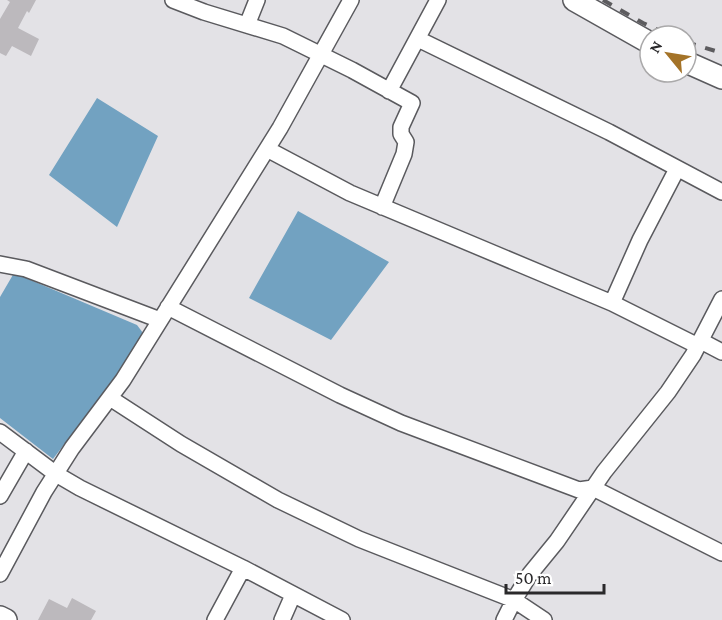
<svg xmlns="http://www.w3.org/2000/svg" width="722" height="620" font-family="'Crimson Pro',serif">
<rect width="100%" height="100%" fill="#e3e2e6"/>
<!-- water -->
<path fill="#72a2c1" d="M 97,98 L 158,136 L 117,227 L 49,175 Z
M 298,211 L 389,262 L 331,340 L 249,298 Z
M 14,273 L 137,325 L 143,333 L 111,383 L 53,459 L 0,418 L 0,297 Z"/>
<!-- building -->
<path fill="#bcb9bd" d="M 7,0 L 36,0 L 29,13 L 27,11 L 18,28 L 39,39 L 31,56 L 12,46 L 6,56 L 0,53 L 0,19 L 10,2 Z
M 72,598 L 96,611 L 91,620 L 38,620 L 49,599 L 67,608 Z"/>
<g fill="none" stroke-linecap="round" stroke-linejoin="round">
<!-- street casing -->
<g stroke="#5a5a5e" stroke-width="18">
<path id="street" d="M 173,0 L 204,12 L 283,36 L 352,70 L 412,103 L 401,127 L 401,134 L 406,142 L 404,154 L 382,207
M 247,25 L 257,0
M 418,39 L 609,132 L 722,192
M 389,91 L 438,0
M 267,149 L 350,193 L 612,303 L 698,346
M 0,264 L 26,269 L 160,320
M 612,303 L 640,240 L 677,169
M 168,307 L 340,395 L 401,423 L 579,490 L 593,488 L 722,553
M 701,341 L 722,352
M 110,398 L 181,444 L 278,500 L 359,539 L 514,600 L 544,620
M 0,432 L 56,474 L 80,488 L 243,568 L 342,620
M 0,496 L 26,451
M 0,574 L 44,492 L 72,448 L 123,380 L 280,128 L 351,0
M 215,620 L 243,568
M 282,620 L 293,595
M 504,620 L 514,600 L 530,574 L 557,541 L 604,472 L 668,392 L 693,355 L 722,299"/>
</g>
<!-- secondary casing -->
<g stroke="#5a5a5e" stroke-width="24">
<path id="secondary" d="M 574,0 L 650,43
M 686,62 L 722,78
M 0,617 L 6,620"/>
</g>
<!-- street -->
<use href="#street" stroke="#fff" stroke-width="15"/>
<!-- secondary -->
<use href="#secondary" stroke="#fff" stroke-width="21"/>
<!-- rail -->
<path stroke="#5d5c5f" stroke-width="4" stroke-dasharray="10 10" stroke-linecap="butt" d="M 603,0 L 643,23 L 671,36
M 686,42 L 722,53"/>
</g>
<!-- north arrow -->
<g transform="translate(668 54) rotate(300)"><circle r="28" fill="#ffffff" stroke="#aaa9aa" stroke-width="1.5"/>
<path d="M0-4.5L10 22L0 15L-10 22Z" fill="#a47328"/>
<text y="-9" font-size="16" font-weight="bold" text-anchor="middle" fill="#2a292b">N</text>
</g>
<!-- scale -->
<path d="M506 584v9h98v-9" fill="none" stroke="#2a292b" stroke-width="3"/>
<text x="515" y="584" font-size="18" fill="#2a292b" stroke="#ffffff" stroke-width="4.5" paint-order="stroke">50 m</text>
</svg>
